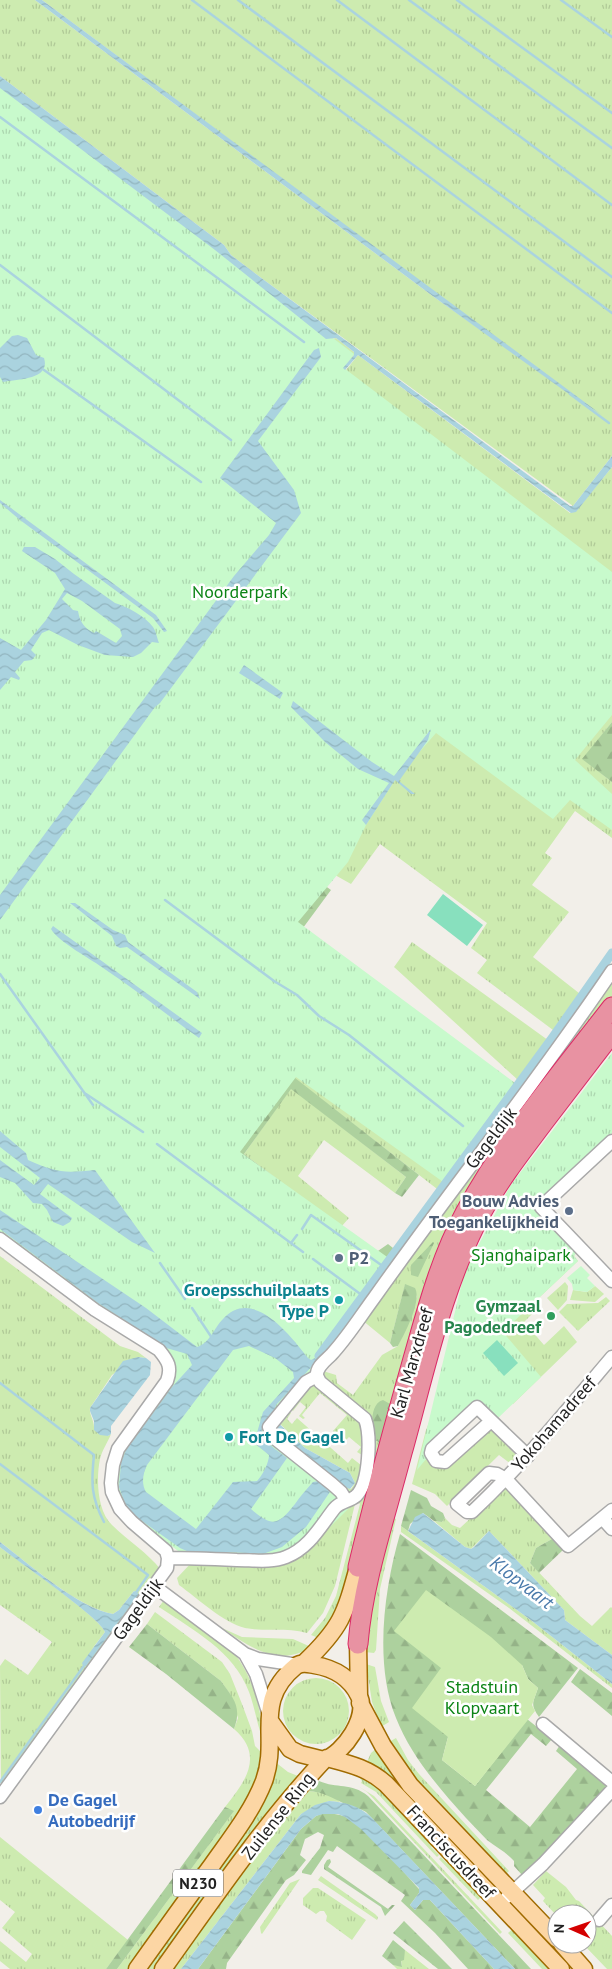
<svg xmlns="http://www.w3.org/2000/svg" width="612" height="1969" font-family="'PT Sans',sans-serif">
<defs>
<pattern id="grass-tufts" width="24" height="20" patternUnits="userSpaceOnUse" patternTransform="scale(1.25)"><rect width="24" height="20" fill="#cdebb0"/><path d="M3 7l-1-3M5 7V3M7 7l1-3M15 17l-1-3M17 17v-4M19 17l1-3" fill="none" stroke="#b0c997"/></pattern>
<pattern id="forest-firs" width="22" height="20" patternUnits="userSpaceOnUse" patternTransform="scale(1.25)"><rect width="22" height="20" fill="#add19e"/><path d="M5 1l3.5 6h-7zM16 11l3.5 6h-7z" fill="#95b388"/></pattern>
<pattern id="park-tufts" width="24" height="20" patternUnits="userSpaceOnUse" patternTransform="scale(1.25)"><rect width="24" height="20" fill="#c8facc"/><path d="M3 7l-1-3M5 7V3M7 7l1-3M15 17l-1-3M17 17v-4M19 17l1-3" fill="none" stroke="#acd6af"/></pattern>
<pattern id="water-waves" width="16" height="10" patternUnits="userSpaceOnUse" patternTransform="scale(1.25)"><rect width="16" height="10" fill="#aad3df"/><path d="M0 5q4-4 8 0t8 0" fill="none" stroke="#92b5bf"/></pattern>
</defs>
<rect width="100%" height="100%" fill="#f2efe9"/>
<!-- grass -->
<path fill="url(#grass-tufts)" d="M 0,0 L 35,0 L 434,297 L 592,409 L 42,0 L 612,0 L 612,456 L 573,506 L 264,280 L 231,255 L 224,245 L 0,76 Z
M 0,88 L 328,340 L 336,338 L 354,352 L 354,355 L 343,368 L 346,370 L 358,355 L 570,513 L 576,511 L 612,467 L 612,722 L 583,759 L 612,782 L 612,804 L 280,563 L 612,812 L 612,838 L 575,811 L 545,853 L 552,858 L 532,885 L 569,912 L 533,957 L 584,997 L 557,1033 L 477,973 L 487,960 L 471,948 L 487,923 L 380,844 L 351,884 L 335,875 L 293,927 L 510,1100 L 441,1192 L 290,1075 L 214,1150 L 285,1055 L 455,1135 L 0,920 Z
M 412,942 L 552,1043 L 523,1082 L 518,1080 L 394,967 Z
M 612,976 L 612,998 L 503,1142 L 436,1257 L 424,1287 L 392,1405 L 372,1426 L 323,1378 L 323,1371 L 336,1375 L 337,1383 L 353,1395 L 382,1355 L 398,1346 L 417,1296 L 405,1285 L 390,1343 L 362,1320 Z
M 291,1088 L 406,1177 L 395,1193 L 324,1140 L 298,1176 L 349,1218 L 341,1227 L 244,1154 Z
M 568,1242 L 576,1253 L 574,1256 L 578,1261 L 507,1328 L 530,1306 L 535,1311 L 524,1322 L 544,1345 L 564,1326 L 577,1342 L 513,1404 L 471,1361 L 436,1437 L 436,1464 L 489,1427 L 519,1458 L 511,1464 L 499,1455 L 447,1506 L 435,1494 L 412,1484 L 426,1430 L 498,1247 Z
M 0,1256 L 120,1346 L 138,1352 L 146,1358 L 138,1357 L 112,1375 L 90,1408 C 89,1414 94,1420 94,1427 L 108,1436 L 111,1434 C 108,1442 102,1450 100,1459 C 96,1478 97,1511 112,1525 C 128,1541 147,1552 161,1570 L 90,1667 L 86,1667 L 1,1789 L 0,1666 L 5,1659 L 28,1675 L 52,1642 L 0,1605 L 0,1547 C 18,1561 101,1618 105,1632 L 92,1649 L 113,1627 L 138,1594 L 134,1591 L 119,1610 L 113,1614 C 78,1608 29,1564 0,1542 Z
M 565,1282 L 568,1286 L 567,1300 L 558,1310 L 547,1298 Z
M 595,1286 L 604,1294 L 595,1302 L 570,1300 L 573,1290 L 587,1292 Z
M 606,1297 L 610,1301 L 578,1331 L 559,1312 L 567,1304 L 598,1303 Z
M 314,1383 L 362,1422 L 363,1454 L 362,1455 L 357,1452 L 361,1447 L 349,1437 L 345,1441 L 333,1431 L 347,1415 L 320,1393 L 302,1415 L 305,1418 L 303,1419 L 299,1416 L 306,1407 L 300,1402 L 293,1411 L 289,1407 L 308,1385 Z
M 287,1409 L 291,1413 L 287,1419 L 292,1424 L 297,1418 L 348,1463 L 352,1458 L 361,1465 L 362,1469 L 353,1495 L 333,1482 L 351,1489 L 355,1483 L 350,1473 L 305,1448 L 277,1421 Z
M 373,1440 L 377,1441 L 381,1445 L 340,1608 L 321,1639 L 311,1635 L 325,1618 L 336,1596 L 360,1504 L 357,1501 Z
M 504,1487 L 552,1539 L 536,1548 L 530,1563 L 580,1616 L 592,1626 L 611,1607 L 612,1608 L 612,1655 L 565,1620 L 564,1610 L 489,1531 L 471,1549 L 465,1547 L 434,1521 L 442,1522 L 445,1518 L 452,1525 L 460,1528 Z
M 355,1504 L 335,1586 L 323,1613 L 307,1633 C 286,1627 266,1632 245,1628 C 224,1623 197,1598 179,1585 L 177,1578 L 192,1562 L 334,1513 Z
M 392,1517 L 396,1519 L 380,1589 L 376,1650 L 374,1653 L 365,1652 L 371,1606 Z
M 401,1526 L 532,1621 L 612,1684 L 612,1688 L 509,1608 L 401,1532 Z
M 164,1600 L 231,1649 C 253,1676 261,1706 263,1740 C 257,1725 255,1708 249,1692 C 234,1651 193,1630 159,1607 Z
M 155,1612 L 222,1662 L 230,1674 L 242,1704 L 252,1731 L 255,1746 L 263,1754 L 259,1777 L 251,1796 L 129,1969 L 117,1969 L 233,1812 L 225,1807 C 245,1782 265,1756 234,1729 L 238,1718 L 230,1694 L 221,1681 L 147,1624 Z
M 222,1628 L 242,1637 L 293,1639 L 311,1647 C 279,1668 249,1647 222,1628 Z
M 366,1664 L 375,1667 L 381,1701 L 389,1722 L 381,1727 L 372,1702 Z
M283 1711a33 33 0 1 1 66 0a33 33 0 1 1-66 0Z
M 396,1738 L 408,1760 L 419,1774 L 509,1871 L 503,1877 L 425,1793 L 387,1743 Z
M 378,1747 L 454,1840 L 435,1826 L 366,1764 L 371,1753 Z
M 274,1761 L 288,1772 L 298,1776 L 276,1804 L 157,1969 L 145,1969 Z
M 361,1773 L 368,1777 L 433,1845 L 431,1847 L 439,1855 L 437,1857 L 376,1792 L 361,1783 L 362,1781 L 359,1777 Z
M 358,1786 L 374,1796 L 502,1932 L 500,1934 L 367,1792 Z
M 309,1791 C 320,1792 331,1794 340,1802 L 329,1801 L 301,1814 L 181,1969 L 170,1969 L 293,1808 Z
M 0,1837 L 128,1940 L 106,1969 L 10,1969 L 0,1961 L 0,1941 L 26,1962 L 32,1954 L 2,1928 L 15,1912 L 0,1900 Z
M 441,1857 L 447,1863 L 449,1862 L 484,1894 L 478,1900 L 439,1859 Z
M 546,1871 L 566,1887 L 576,1900 L 579,1901 L 612,1936 L 612,1969 L 607,1969 L 583,1944 L 587,1944 L 587,1914 L 557,1914 L 557,1916 L 543,1901 L 545,1898 L 533,1885 Z
M 321,1876 L 375,1914 L 378,1917 L 377,1920 L 318,1880 Z
M 300,1879 L 262,1934 L 261,1933 L 260,1927 L 290,1883 Z
M 313,1888 L 318,1888 L 366,1920 L 352,1940 L 326,1921 L 327,1916 L 324,1911 L 320,1911 L 316,1914 L 303,1905 L 303,1898 Z
M 515,1927 L 555,1969 L 542,1969 L 508,1933 Z
M 405,1950 L 429,1969 L 397,1969 L 393,1965 L 402,1966 L 401,1960 Z"/>
<!-- forest -->
<path fill="url(#forest-firs)" d="M 612,722 L 612,782 L 582,759 Z
M 324,885 L 331,890 L 300,932 L 293,927 Z
M 290,1074 L 419,1175 L 402,1197 L 395,1193 L 406,1177 L 291,1089 L 244,1154 L 375,1253 L 388,1244 L 398,1252 L 385,1270 L 231,1153 Z
M 433,1242 L 434,1243 L 418,1277 L 411,1275 L 411,1265 Z
M 405,1284 L 415,1288 C 422,1301 405,1333 398,1346 L 393,1347 L 390,1343 Z
M 383,1400 L 392,1405 L 381,1445 L 377,1441 L 373,1440 C 372,1428 369,1404 383,1400 Z
M 411,1490 L 427,1498 L 431,1506 L 443,1513 L 445,1518 L 442,1522 L 434,1521 L 423,1513 L 410,1524 L 408,1531 L 401,1526 Z
M 400,1534 L 578,1668 L 539,1717 C 530,1704 533,1703 538,1688 L 528,1679 L 522,1665 L 441,1668 L 448,1737 L 442,1760 L 475,1786 L 527,1719 L 552,1739 L 546,1746 L 531,1734 L 486,1790 L 530,1827 L 577,1769 L 556,1751 L 560,1745 L 607,1787 L 551,1850 L 522,1875 L 514,1866 L 514,1861 C 506,1852 496,1847 487,1840 C 480,1833 473,1825 466,1818 C 439,1788 411,1756 396,1718 C 374,1664 384,1589 400,1534 Z
M 552,1539 L 563,1550 L 539,1573 L 530,1563 L 536,1548 Z
M 147,1624 L 221,1681 C 234,1699 242,1707 234,1729 L 166,1674 L 129,1647 Z
M 580,1669 L 612,1693 L 612,1716 L 571,1682 Z
M 319,1781 C 337,1789 351,1782 368,1796 L 531,1969 L 515,1969 L 366,1812 C 357,1807 348,1806 339,1801 C 329,1796 321,1792 309,1791 Z
M 225,1807 L 234,1811 L 117,1969 L 106,1969 Z
M 323,1813 C 331,1813 338,1814 346,1817 C 366,1827 402,1870 419,1889 L 419,1893 L 410,1905 L 415,1910 L 423,1900 L 430,1900 L 494,1969 L 468,1969 L 435,1933 L 401,1901 L 405,1895 L 337,1846 L 333,1852 L 328,1850 L 311,1875 L 302,1873 L 302,1871 L 320,1848 L 324,1835 L 318,1832 L 305,1839 L 300,1855 L 306,1860 L 294,1875 L 286,1880 L 227,1963 L 226,1969 L 198,1969 L 301,1829 L 316,1816 Z
M 330,1859 L 331,1862 L 328,1867 L 388,1909 L 392,1905 L 395,1905 L 385,1916 L 381,1907 L 324,1869 L 324,1865 L 327,1860 Z
M 404,1921 L 452,1969 L 438,1969 L 393,1933 Z
M 393,1940 L 405,1950 L 404,1960 L 401,1961 L 402,1967 L 393,1965 L 382,1956 Z"/>
<!-- park -->
<path fill="url(#park-tufts)" d="M 0,87 L 354,354 L 344,368 L 612,572 L 612,715 L 575,760 L 612,794 L 612,830 L 570,800 L 553,819 L 436,733 L 395,780 L 366,825 L 348,862 L 298,922 L 526,1091 L 453,1189 L 296,1077 L 240,1152 L 397,1264 L 323,1372 L 275,1431 L 359,1498 L 319,1538 L 288,1564 L 261,1567 L 195,1564 L 134,1517 L 124,1506 L 117,1488 L 120,1455 L 174,1369 L 97,1306 L 0,1232 Z
M 612,1053 L 612,1133 L 543,1197 L 535,1207 L 576,1253 L 574,1256 L 578,1261 L 507,1328 L 502,1331 L 541,1377 L 496,1420 L 475,1400 L 417,1470 L 465,1270 L 510,1186 Z
M 581,1266 L 590,1275 L 587,1278 L 595,1286 L 587,1292 L 573,1290 L 572,1284 L 567,1278 Z"/>
<!-- garden -->
<path fill="#cdebb0" d="M 426,1590 L 491,1637 L 522,1665 L 528,1679 L 538,1688 L 532,1705 L 535,1711 L 475,1786 L 442,1760 L 448,1737 L 412,1708 L 441,1668 L 394,1631 Z"/>
<!-- pitch -->
<path fill="#88e0be" d="M 443,894 L 483,925 L 467,946 L 427,915 Z
M 497,1340 L 518,1363 L 504,1376 L 483,1353 Z"/>
<!-- water -->
<path fill="url(#water-waves)" fill-rule="evenodd" d="M 35,0 L 42,0 L 602,415 L 566,392 L 434,297 Z
M 0,76 L 224,245 L 231,255 L 264,280 L 570,506 L 573,506 L 612,456 L 612,467 L 576,512 L 571,513 L 358,355 L 345,370 L 343,368 L 354,355 L 354,352 L 336,338 L 326,339 L 215,250 L 0,88 Z
M 18,335 L 27,338 L 36,355 L 44,358 C 51,380 17,379 3,382 L 0,377 L 0,348 L 12,336 Z
M 319,348 L 321,357 L 258,441 L 294,490 L 301,513 L 160,703 L 155,707 L 0,920 L 0,895 L 234,576 L 269,535 L 276,523 L 220,478 L 314,350 Z
M 0,500 L 156,615 L 167,631 L 164,632 L 153,618 L 20,520 L 0,503 Z
M 24,547 L 35,547 L 55,559 L 74,574 L 115,603 C 128,607 145,616 153,627 C 156,631 157,638 159,643 L 152,642 L 141,653 L 133,657 L 105,655 L 78,645 L 49,630 L 42,633 L 31,650 L 36,655 L 32,660 L 24,661 L 15,672 L 20,678 L 19,680 L 11,677 L 0,690 L 0,638 L 21,650 L 46,620 L 65,589 L 55,573 L 22,551 ZM 67,593 L 82,601 L 120,629 L 122,636 L 116,643 L 96,631 L 94,633 C 84,628 80,622 78,611 L 73,610 L 62,599 Z
M 244,665 L 283,693 L 280,699 L 239,673 Z
M 293,701 L 372,762 L 394,776 L 431,729 L 428,740 L 399,781 L 415,794 L 411,794 L 395,780 L 366,825 L 362,820 L 389,783 L 358,769 L 325,742 L 291,707 Z
M 70,903 L 75,903 L 113,930 L 125,935 L 128,942 L 197,992 L 200,999 L 127,947 L 120,948 L 116,946 L 112,936 Z
M 53,926 L 202,1033 L 199,1038 C 168,1016 138,991 106,970 C 93,960 58,942 51,929 Z
M 0,1131 L 26,1153 L 28,1160 C 57,1173 64,1173 95,1170 L 155,1253 L 132,1242 L 48,1184 L 40,1194 L 72,1218 L 70,1222 L 63,1226 L 53,1222 L 47,1210 L 42,1204 L 33,1203 L 15,1183 L 0,1177 L 0,1160 L 34,1185 L 40,1178 L 0,1147 Z
M 0,1210 L 146,1308 L 197,1347 C 210,1343 214,1328 223,1319 C 253,1286 291,1336 308,1358 L 311,1360 L 315,1358 L 317,1361 L 276,1405 L 272,1417 L 305,1448 L 350,1473 L 355,1483 L 350,1489 L 343,1486 L 301,1452 L 267,1420 C 251,1435 276,1449 287,1458 L 251,1509 C 273,1528 278,1525 295,1504 C 300,1496 307,1489 313,1482 L 318,1481 L 332,1489 L 306,1527 L 282,1547 L 263,1554 L 227,1552 L 196,1554 L 189,1552 L 180,1548 L 135,1516 L 126,1506 L 119,1487 L 121,1463 L 126,1450 L 172,1387 L 192,1365 L 187,1354 L 163,1347 L 158,1342 L 98,1303 L 0,1229 ZM 249,1346 L 275,1358 L 293,1372 L 294,1378 L 263,1412 L 254,1443 L 269,1455 C 269,1463 262,1476 257,1481 L 233,1482 L 196,1529 L 146,1492 C 141,1483 143,1474 147,1465 L 233,1350 Z
M 138,1357 L 146,1358 L 151,1362 L 150,1375 L 111,1426 L 111,1434 L 108,1436 L 100,1435 L 94,1430 L 94,1421 L 90,1411 L 90,1408 L 123,1361 Z
M 423,1513 L 465,1547 L 471,1549 L 474,1547 L 489,1531 L 564,1610 L 565,1620 L 612,1655 L 612,1684 L 532,1621 L 408,1531 L 415,1517 Z
M 0,1542 C 28,1563 79,1609 113,1614 L 119,1610 L 134,1591 L 139,1594 L 86,1666 L 83,1666 L 82,1663 L 105,1632 C 101,1618 17,1561 0,1547 Z
M 329,1801 C 345,1802 359,1806 371,1817 L 515,1969 L 494,1969 L 430,1900 L 423,1900 L 415,1910 L 410,1905 L 419,1893 L 419,1888 L 361,1829 L 345,1817 L 338,1814 L 323,1814 L 316,1816 L 301,1829 L 198,1969 L 181,1969 L 301,1814 L 315,1805 Z"/>
<g fill="none" stroke-linecap="round" stroke-linejoin="round">
<!-- stream -->
<path stroke="#aad3df" stroke-width="2.5" d="M 192,0 L 612,313
M 238,0 L 612,277
M 337,0 L 612,205
M 409,0 L 612,148
M 457,0 L 612,113
M 561,0 L 612,37
M 0,117 L 304,342
M 0,265 L 231,440
M 44,370 L 201,482
M 570,394 L 609,423
M 165,900 L 274,981 L 297,995 L 319,1016 L 349,1035 L 463,1126
M 0,974 L 93,1105
M 86,1094 L 143,1132
M 157,1144 L 303,1252
M 302,1229 L 311,1215 L 384,1267
M 291,1243 L 297,1235
M 313,1259 L 363,1296
M 160,1263 L 185,1299
M 192,1308 L 212,1338
M 0,1383 L 94,1455 C 91,1483 91,1497 104,1522
M 0,1464 L 148,1575 L 135,1594
M 0,1782 L 86,1663"/>
<!-- canal -->
<path stroke="#aad3df" stroke-width="9" d="M 319,1356 L 553,1037 L 612,953"/>
<!-- minor casing -->
<g stroke="#a9a9a9" stroke-width="15">
<path id="minor" d="M 612,1141 L 541,1207 L 612,1281
M 0,1239 L 95,1310 L 159,1350 C 168,1361 172,1367 167,1381 L 118,1449 L 113,1465 L 111,1483 L 112,1492 L 120,1509 L 132,1522 L 166,1551 L 168,1558 L 167,1568 L 0,1797
M 612,1357 C 567,1410 523,1464 472,1512 L 467,1512 L 457,1504 L 489,1473 L 497,1474 L 506,1479 L 568,1546 L 612,1510
M 491,1421 L 445,1462 L 436,1461 L 431,1453 L 432,1449 L 477,1407 L 528,1456
M 346,1500 L 341,1492 L 332,1484 L 273,1437 L 269,1427 L 306,1382 L 317,1376 C 316,1367 325,1361 331,1355 C 347,1338 360,1317 374,1298 C 452,1188 537,1082 612,971
M 603,1519 L 612,1529
M 168,1558 C 191,1558 214,1559 237,1560 C 253,1560 271,1563 286,1557 C 309,1548 320,1527 334,1509 C 340,1501 349,1502 356,1496 C 370,1483 371,1435 365,1419 L 320,1382 L 317,1376
M 154,1586 L 245,1654 L 258,1659 L 298,1665
M 245,1654 L 256,1674 L 269,1715
M 543,1724 L 612,1782
M 507,1897 L 543,1864 L 612,1790
M 599,1920 L 612,1905"/>
</g>
<!-- major casing -->
<g stroke="#a06b00" stroke-width="19">
<path id="major" d="M 358,1644 L 359,1696
M 304,1663 C 341,1628 345,1615 358,1567
M 360,1703 L 383,1746 L 410,1785 L 557,1939
M 327,1758 C 350,1764 368,1768 386,1784 L 561,1969
M 562,1944 L 584,1969
M 137,1969 C 162,1934 187,1899 212,1865 C 231,1838 252,1812 264,1781 C 280,1737 252,1702 296,1666 C 302,1662 308,1664 314,1665 C 333,1668 350,1677 359,1696 C 369,1717 344,1753 324,1760 L 300,1754 L 290,1749 L 270,1721
M 163,1969 C 214,1898 264,1824 324,1760"/>
</g>
<!-- highway casing -->
<g stroke="#dc2a67" stroke-width="21">
<path id="highway" d="M 358,1567 C 374,1500 392,1433 411,1366 C 426,1314 439,1261 465,1213 C 505,1139 561,1073 612,1007
M 358,1644 C 363,1581 386,1515 402,1453 C 425,1371 442,1285 483,1210 C 500,1179 522,1151 543,1123 C 566,1093 589,1063 612,1033"/>
</g>
<!-- minor -->
<use href="#minor" stroke="#fff" stroke-width="12"/>
<!-- major -->
<use href="#major" stroke="#fcd6a4" stroke-width="16"/>
<!-- highway -->
<use href="#highway" stroke="#e892a2" stroke-width="19"/>
</g>
<!-- markers -->
<g fill="#5c6f8a" stroke="#fff" stroke-width="2">
<circle cx="569" cy="1211" r="5"/>
<circle cx="339" cy="1258" r="5"/>
</g>
<g fill="#0f9aa8" stroke="#fff" stroke-width="2">
<circle cx="339" cy="1300" r="5"/>
<circle cx="229" cy="1437" r="5"/>
</g>
<circle fill="#2e9e5b" stroke="#fff" stroke-width="2" cx="551" cy="1316" r="5"/>
<circle fill="#3f7fe0" stroke="#fff" stroke-width="2" cx="38" cy="1810" r="5"/>
<g text-anchor="middle" stroke-width="5" stroke-linejoin="round" paint-order="stroke">
<!-- shield labels -->
<rect fill="#fff" stroke="#646464" stroke-width="1" x="173" y="1869.5" width="50" height="27" rx="4"/>
<g font-size="16" font-weight="bold" fill="#222">
<text x="198" y="1889">N230</text>
</g>
<!-- park labels -->
<g font-size="18" fill="#0c8416" stroke="#fff">
<text x="240" y="598">Noorderpark</text>
<text x="521" y="1261">Sjanghaipark</text>
<text x="482" y="1693">Stadstuin<tspan x="482" dy="21">Klopvaart</tspan></text>
</g>
<!-- street labels -->
<g font-size="18" fill="#222" stroke="#fff">
<text transform="translate(491 1138) rotate(-53)" y="6">Gageldijk</text>
<text transform="translate(412 1363) rotate(-74)" y="6">Karl Marxdreef</text>
<text transform="translate(554 1424) rotate(-49)" y="6">Yokohamadreef</text>
<text transform="translate(138 1609) rotate(-54)" y="6">Gageldijk</text>
<text transform="translate(278 1816) rotate(-52)" y="6">Zuilense Ring</text>
<text transform="translate(451 1852) rotate(47)" y="6">Franciscusdreef</text>
</g>
<!-- service labels -->
<g font-size="18" font-weight="bold" fill="#4e5e75" stroke="#fff" text-anchor="end">
<text x="559" y="1207">Bouw Advies<tspan x="559" dy="21">Toegankelijkheid</tspan></text>
<text x="349" y="1264" text-anchor="start">P2</text>
</g>
<!-- culture labels -->
<g font-size="18" font-weight="bold" fill="#0d838f" stroke="#fff" text-anchor="end">
<text x="329" y="1296">Groepsschuilplaats<tspan x="329" dy="21">Type P</tspan></text>
<text x="239" y="1443" text-anchor="start">Fort De Gagel</text>
</g>
<!-- leisure labels -->
<g font-size="18" font-weight="bold" fill="#27864d" stroke="#fff" text-anchor="end">
<text x="541" y="1312">Gymzaal<tspan x="541" dy="21">Pagodedreef</tspan></text>
</g>
<!-- shop labels -->
<g font-size="18" font-weight="bold" fill="#366cbe" stroke="#fff" text-anchor="start">
<text x="48" y="1806">De Gagel<tspan x="48" dy="21">Autobedrijf</tspan></text>
</g>
<!-- water labels -->
<g font-size="19" font-style="italic" fill="#4a7aab" stroke="#fff">
<text transform="translate(522 1582) rotate(37)" y="7">Klopvaart</text>
</g>
</g>
<!-- north arrow -->
<g transform="translate(572 1929) rotate(272)"><circle r="24" fill="#ffffff" stroke="#a7a7a7"/>
<path d="M0-4L9 19L0 12L-9 19Z" fill="#d40000"/>
<text y="-8" font-size="14" font-weight="bold" text-anchor="middle" fill="#222222">N</text>
</g>
</svg>
